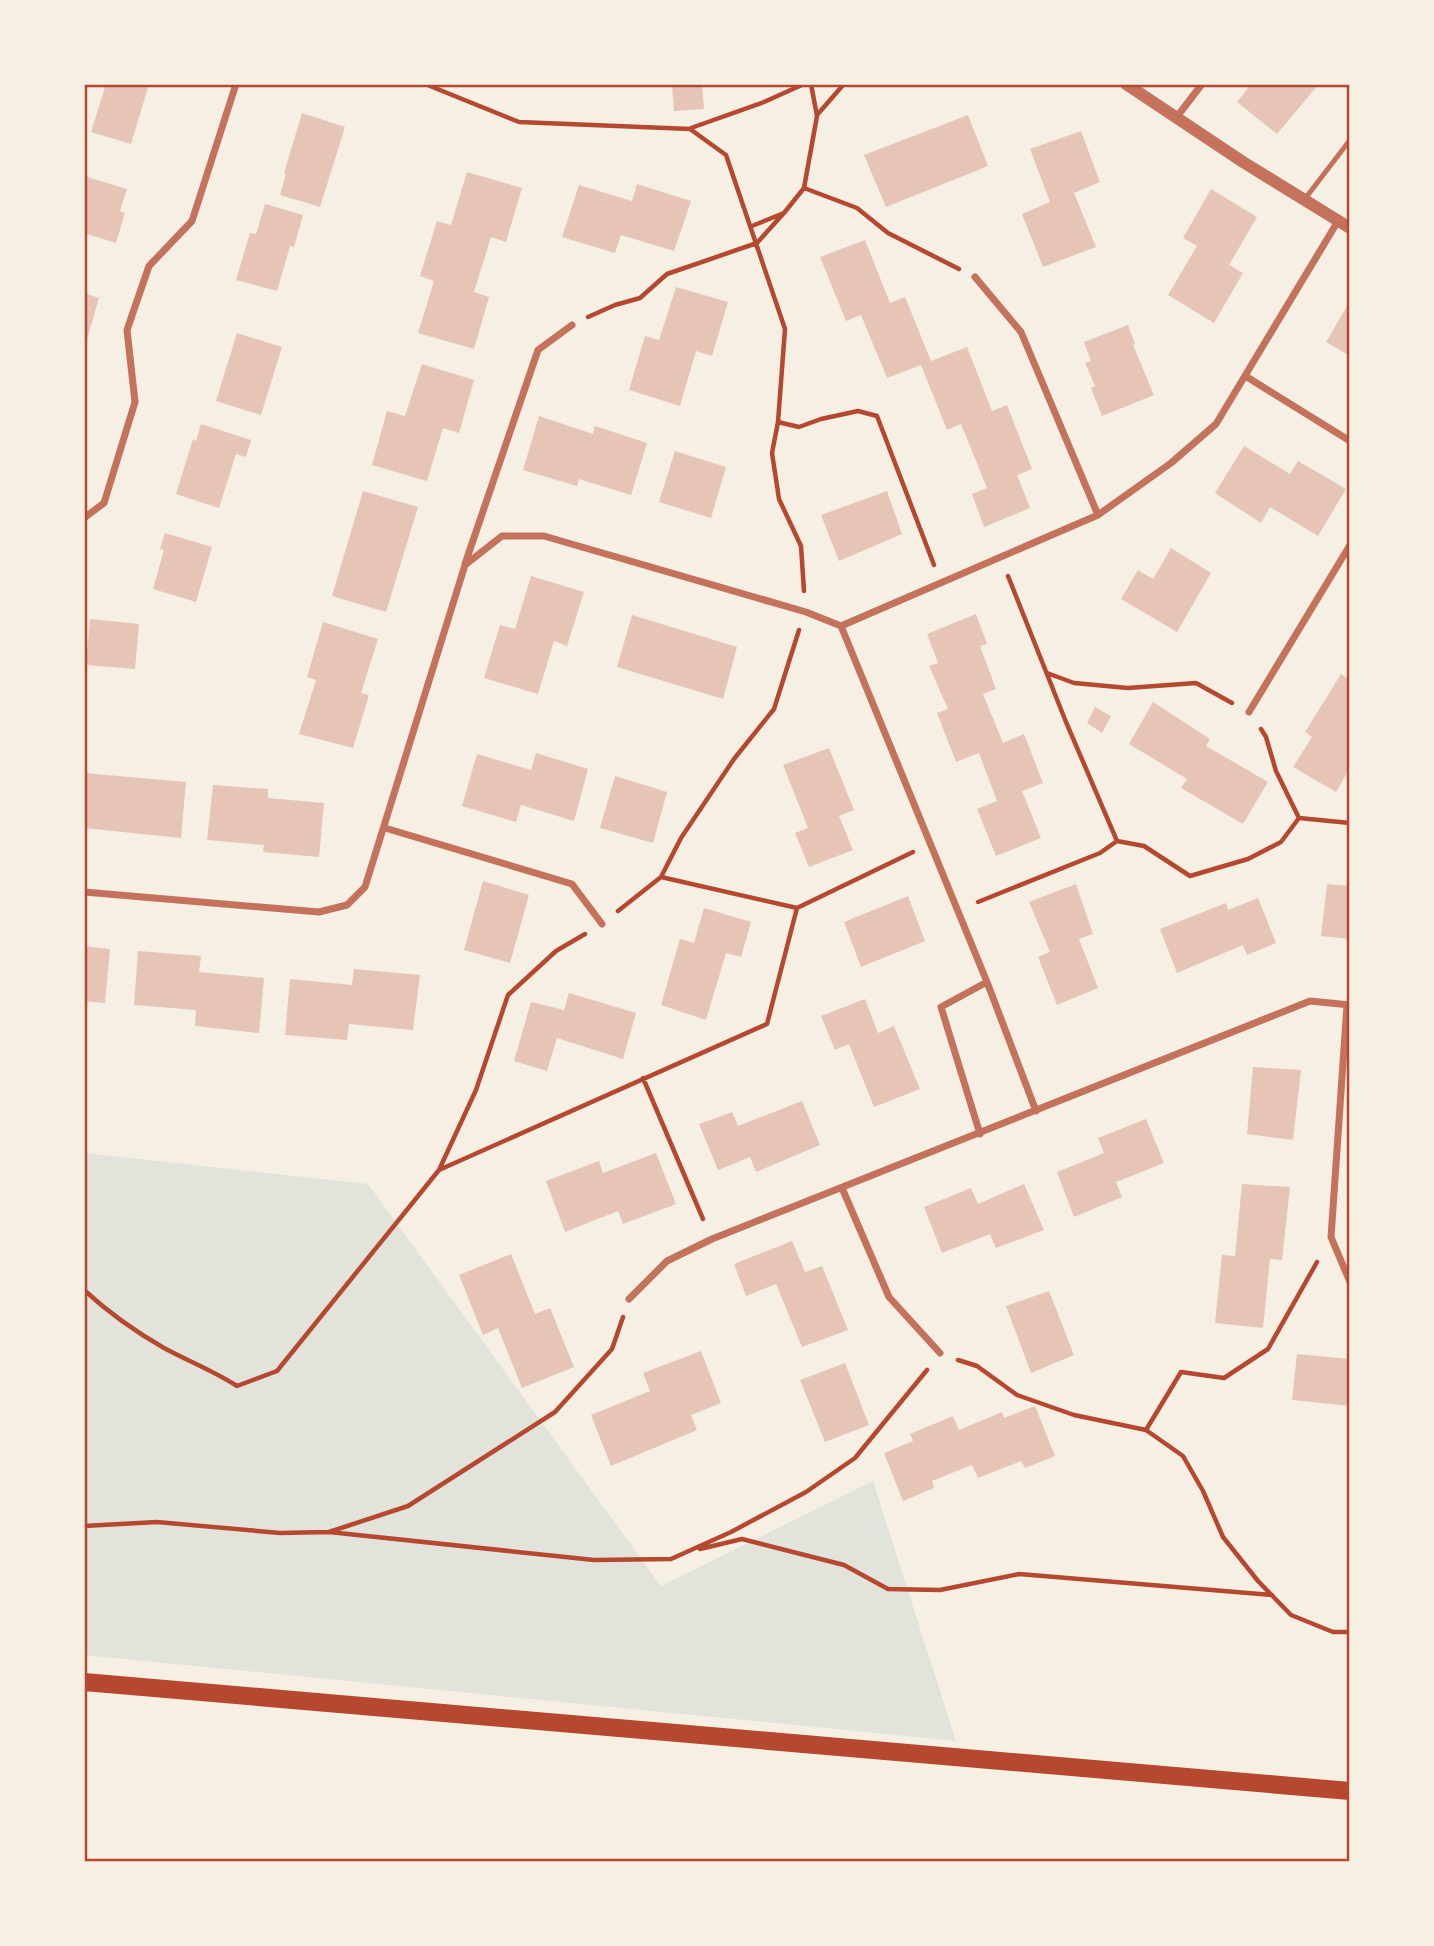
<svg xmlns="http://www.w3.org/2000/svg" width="1434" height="1946" font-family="'PT Sans Narrow',sans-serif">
<rect width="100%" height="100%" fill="#f6efe4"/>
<!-- green -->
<path fill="#e2e4dc" d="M 84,1153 L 368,1184 L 661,1586 L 873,1481 L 956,1741 L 84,1655 Z"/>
<!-- building -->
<path fill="#e6c5b7" d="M 106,84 L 149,84 L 131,144 L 91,132 Z
M 672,84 L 702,84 L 704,109 L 674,111 Z
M 1251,84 L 1319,84 L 1277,134 L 1237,102 Z
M 302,113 L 345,127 L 320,207 L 280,195 L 286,174 L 284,173 Z
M 968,115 L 988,166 L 886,207 L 864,155 Z
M 1081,131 L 1100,182 L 1074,193 L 1096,247 L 1043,267 L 1022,214 L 1050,202 L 1030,149 Z
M 467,172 L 522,188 L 506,242 L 491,237 L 474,292 L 489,297 L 474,349 L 418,333 L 434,281 L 420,276 L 437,221 L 451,225 Z
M 84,176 L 127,189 L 120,211 L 125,213 L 116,243 L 84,233 Z
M 637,184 L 691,201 L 674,251 L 621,235 L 615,253 L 562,237 L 579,185 L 632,201 Z
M 1211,189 L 1257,217 L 1229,265 L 1243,273 L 1214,323 L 1168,295 L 1197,246 L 1183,238 Z
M 265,204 L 303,215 L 294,247 L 290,246 L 277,291 L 236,280 L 250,233 L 256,234 Z
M 865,240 L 890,303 L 905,297 L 931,361 L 967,347 L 992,411 L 1007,405 L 1032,469 L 1017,475 L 1030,508 L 984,527 L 972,494 L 987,488 L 961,424 L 947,430 L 921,365 L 887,378 L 861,315 L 846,321 L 820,257 Z
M 676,287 L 728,302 L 712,356 L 696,351 L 680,406 L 629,390 L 645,336 L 659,340 Z
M 84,293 L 99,298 L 85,346 L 84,346 Z
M 1350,301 L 1350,356 L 1326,342 Z
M 1128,325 L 1135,344 L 1133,345 L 1154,395 L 1102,416 L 1091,388 L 1095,386 L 1085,363 L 1091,361 L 1084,342 Z
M 237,333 L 282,347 L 261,415 L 216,401 Z
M 422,364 L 474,380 L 459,433 L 443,428 L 427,481 L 372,465 L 387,411 L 405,416 Z
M 539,416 L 593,434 L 595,426 L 647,443 L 631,495 L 579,479 L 577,486 L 523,470 Z
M 201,424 L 251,440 L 246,457 L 236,454 L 219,508 L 176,494 L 193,439 L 196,441 Z
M 1244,446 L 1290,474 L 1298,461 L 1346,489 L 1318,536 L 1270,507 L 1261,523 L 1215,493 Z
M 675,451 L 726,467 L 711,518 L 659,502 Z
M 363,491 L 418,507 L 386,612 L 332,596 Z
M 887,491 L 902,534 L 839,561 L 821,515 Z
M 165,533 L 212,547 L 196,602 L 153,589 L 164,550 L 160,549 Z
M 1171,548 L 1211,573 L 1177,632 L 1121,599 L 1138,570 L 1153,579 Z
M 531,576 L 584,592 L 567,646 L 554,641 L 538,694 L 484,678 L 500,625 L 515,629 Z
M 976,614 L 987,644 L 980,646 L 996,689 L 983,694 L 1003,743 L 1024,734 L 1043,783 L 1022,791 L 1041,838 L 996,856 L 977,809 L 997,801 L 979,753 L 956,762 L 937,713 L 948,709 L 929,666 L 938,663 L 927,634 Z
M 632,615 L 737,647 L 723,699 L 617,667 Z
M 90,619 L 139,624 L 135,669 L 86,665 Z
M 323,622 L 378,639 L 361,693 L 369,695 L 353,748 L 299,734 L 316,680 L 307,677 Z
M 1341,674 L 1350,680 L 1350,752 L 1347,758 L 1350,760 L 1350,768 L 1336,792 L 1293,767 L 1312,737 L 1305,732 Z
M 1153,702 L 1210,739 L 1206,746 L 1268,782 L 1243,824 L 1181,788 L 1187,779 L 1129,744 Z
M 1095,707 L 1111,716 L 1102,733 L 1087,723 Z
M 829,748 L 854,810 L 839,816 L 853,850 L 809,867 L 795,833 L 808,828 L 783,765 Z
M 536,753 L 588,769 L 574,821 L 521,805 L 516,822 L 462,806 L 477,754 L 531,770 Z
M 84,773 L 186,782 L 181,838 L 84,828 Z
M 615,776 L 667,792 L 653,843 L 600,828 Z
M 213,785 L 268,789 L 268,798 L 324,803 L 319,857 L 263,852 L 264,845 L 207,840 Z
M 483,881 L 529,895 L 510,963 L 464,950 Z
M 1076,884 L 1093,934 L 1079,939 L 1098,988 L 1057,1005 L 1038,957 L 1050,952 L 1029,902 Z
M 1327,884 L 1350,886 L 1350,939 L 1321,936 Z
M 908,896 L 925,941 L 861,967 L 844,922 Z
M 1258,898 L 1276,943 L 1247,955 L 1243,945 L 1177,973 L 1160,929 L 1226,903 L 1228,910 Z
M 704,908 L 751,922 L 741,957 L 726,953 L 706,1020 L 661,1005 L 680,939 L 694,943 Z
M 84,946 L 110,949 L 105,1003 L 84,1001 Z
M 138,951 L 201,956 L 199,972 L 264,978 L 259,1033 L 195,1026 L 196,1010 L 134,1005 Z
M 354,969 L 420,975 L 413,1030 L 349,1024 L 347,1040 L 285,1035 L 290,979 L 352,985 Z
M 569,993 L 636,1013 L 623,1059 L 557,1038 L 547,1071 L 514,1061 L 531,1002 L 564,1010 Z
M 865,999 L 878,1033 L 894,1026 L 920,1089 L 874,1107 L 849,1044 L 835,1050 L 821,1016 Z
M 1253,1067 L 1301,1070 L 1293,1140 L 1247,1134 Z
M 802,1101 L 820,1145 L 756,1172 L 750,1157 L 718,1170 L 699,1124 L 732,1112 L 738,1126 Z
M 1146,1119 L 1164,1163 L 1116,1182 L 1122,1197 L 1074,1217 L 1057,1172 L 1104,1153 L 1098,1138 Z
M 656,1153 L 676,1204 L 623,1224 L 618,1211 L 565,1232 L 546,1181 L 599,1161 L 603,1173 Z
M 1024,1184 L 1044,1230 L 996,1248 L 990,1234 L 942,1253 L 924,1207 L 971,1188 L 978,1204 Z
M 1242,1184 L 1290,1187 L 1282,1260 L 1270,1259 L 1263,1328 L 1215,1323 L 1222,1255 L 1235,1256 Z
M 792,1241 L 805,1272 L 822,1266 L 848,1330 L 802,1347 L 776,1284 L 746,1296 L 734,1264 Z
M 511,1254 L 535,1314 L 550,1308 L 574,1367 L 522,1388 L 498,1328 L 483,1335 L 459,1275 Z
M 1049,1291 L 1074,1355 L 1031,1373 L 1006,1306 Z
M 701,1351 L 721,1403 L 691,1415 L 697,1430 L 611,1466 L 591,1415 L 650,1391 L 643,1373 Z
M 1297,1354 L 1350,1359 L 1350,1406 L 1292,1400 Z
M 845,1363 L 869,1425 L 825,1442 L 800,1380 Z
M 1035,1406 L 1055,1456 L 1025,1468 L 1021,1461 L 978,1478 L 972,1465 L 932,1481 L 934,1488 L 903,1501 L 884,1453 L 913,1441 L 910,1434 L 953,1416 L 959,1430 L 1002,1412 L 1004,1418 Z"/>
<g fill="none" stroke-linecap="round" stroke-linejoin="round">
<!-- path -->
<path stroke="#b5482f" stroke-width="4.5" d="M 425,84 L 519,122 L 690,129 L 726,155 L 785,329 L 778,422 L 772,453 L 779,499 L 801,546 L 804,591
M 817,115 L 844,84
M 691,128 L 764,102 L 804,84
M 804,188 L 817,116 L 811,84
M 752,226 L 784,213 L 804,188 L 857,208 L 888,233 L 959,269
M 588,317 L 615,305 L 640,298 L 667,274 L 757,243 L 783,214
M 778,422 L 799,427 L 821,419 L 858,411 L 877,416 L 934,565
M 1047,673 L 1074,683 L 1128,688 L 1196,683 L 1232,703
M 1299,818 L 1350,823
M 1117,841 L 1144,846 L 1190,876 L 1248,859 L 1281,842 L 1299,818 L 1276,771 L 1266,737 L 1261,729
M 661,877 L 797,908
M 978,902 L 1100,853 L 1117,841 L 1066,722 L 1008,576
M 618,911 L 661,877 L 681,838 L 734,759 L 774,709 L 799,630
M 643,1078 L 703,1219
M 439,1170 L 476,1090 L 508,995 L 556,951 L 585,934
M 84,1290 C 108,1312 136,1332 164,1348 C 188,1361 214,1371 237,1386 L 277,1371 L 439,1170 L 767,1024 L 797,908 L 913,852
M 958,1360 L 977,1366 L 1017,1395 L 1074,1415 L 1146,1430 L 1181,1372 L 1224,1378 L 1268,1349 L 1317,1262
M 1146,1430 L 1183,1456 L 1203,1491 L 1223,1537 L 1258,1581 L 1291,1615 L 1333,1632 L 1350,1632
M 84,1526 L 157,1522 L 280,1533 L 329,1532 L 408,1506 L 555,1412 L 612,1349 L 623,1317
M 329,1532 L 594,1560 L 671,1559 L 731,1532 L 806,1492 L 855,1458 L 927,1370
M 700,1549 L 742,1539 L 844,1565 L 888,1589 L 940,1590 L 1019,1574 L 1272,1595"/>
<!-- service -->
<path stroke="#c5725c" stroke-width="5" d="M 1304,200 L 1350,140"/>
<!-- minor -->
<path stroke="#c5725c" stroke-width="7" d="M 1176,118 L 1202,84
M 975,277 L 1021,332 L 1098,515
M 1247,377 L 1350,441
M 84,518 L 104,503 L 135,402 L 127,330 L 149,266 L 192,221 L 236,84
M 465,564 L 538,350 L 572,325
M 1249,712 L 1350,545
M 385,828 L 572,884 L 602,924
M 84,892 L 319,912 L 347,905 L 365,887 L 465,565 L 502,536 L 544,536 L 806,612 L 841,626
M 1347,1005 L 1331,1237 L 1350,1282
M 1036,1111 L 987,982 L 841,626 L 1098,515 L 1171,463 L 1216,424 L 1338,221
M 980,1134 L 941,1007 L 987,982
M 842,1188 L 889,1297 L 940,1353
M 629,1299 L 667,1261 L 712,1239 L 1310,1001 L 1350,1005"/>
<!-- tertiary -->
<path stroke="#c5725c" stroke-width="12" d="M 1126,84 L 1243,162 L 1350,228"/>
<!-- primary -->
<path stroke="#b5482f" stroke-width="18" d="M 84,1682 L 1350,1791"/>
</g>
<!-- border -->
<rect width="1434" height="1946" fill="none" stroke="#f6efe4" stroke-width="172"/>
<rect x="86" y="86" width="1262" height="1774" fill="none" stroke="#b5482f" stroke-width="2.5"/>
</svg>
